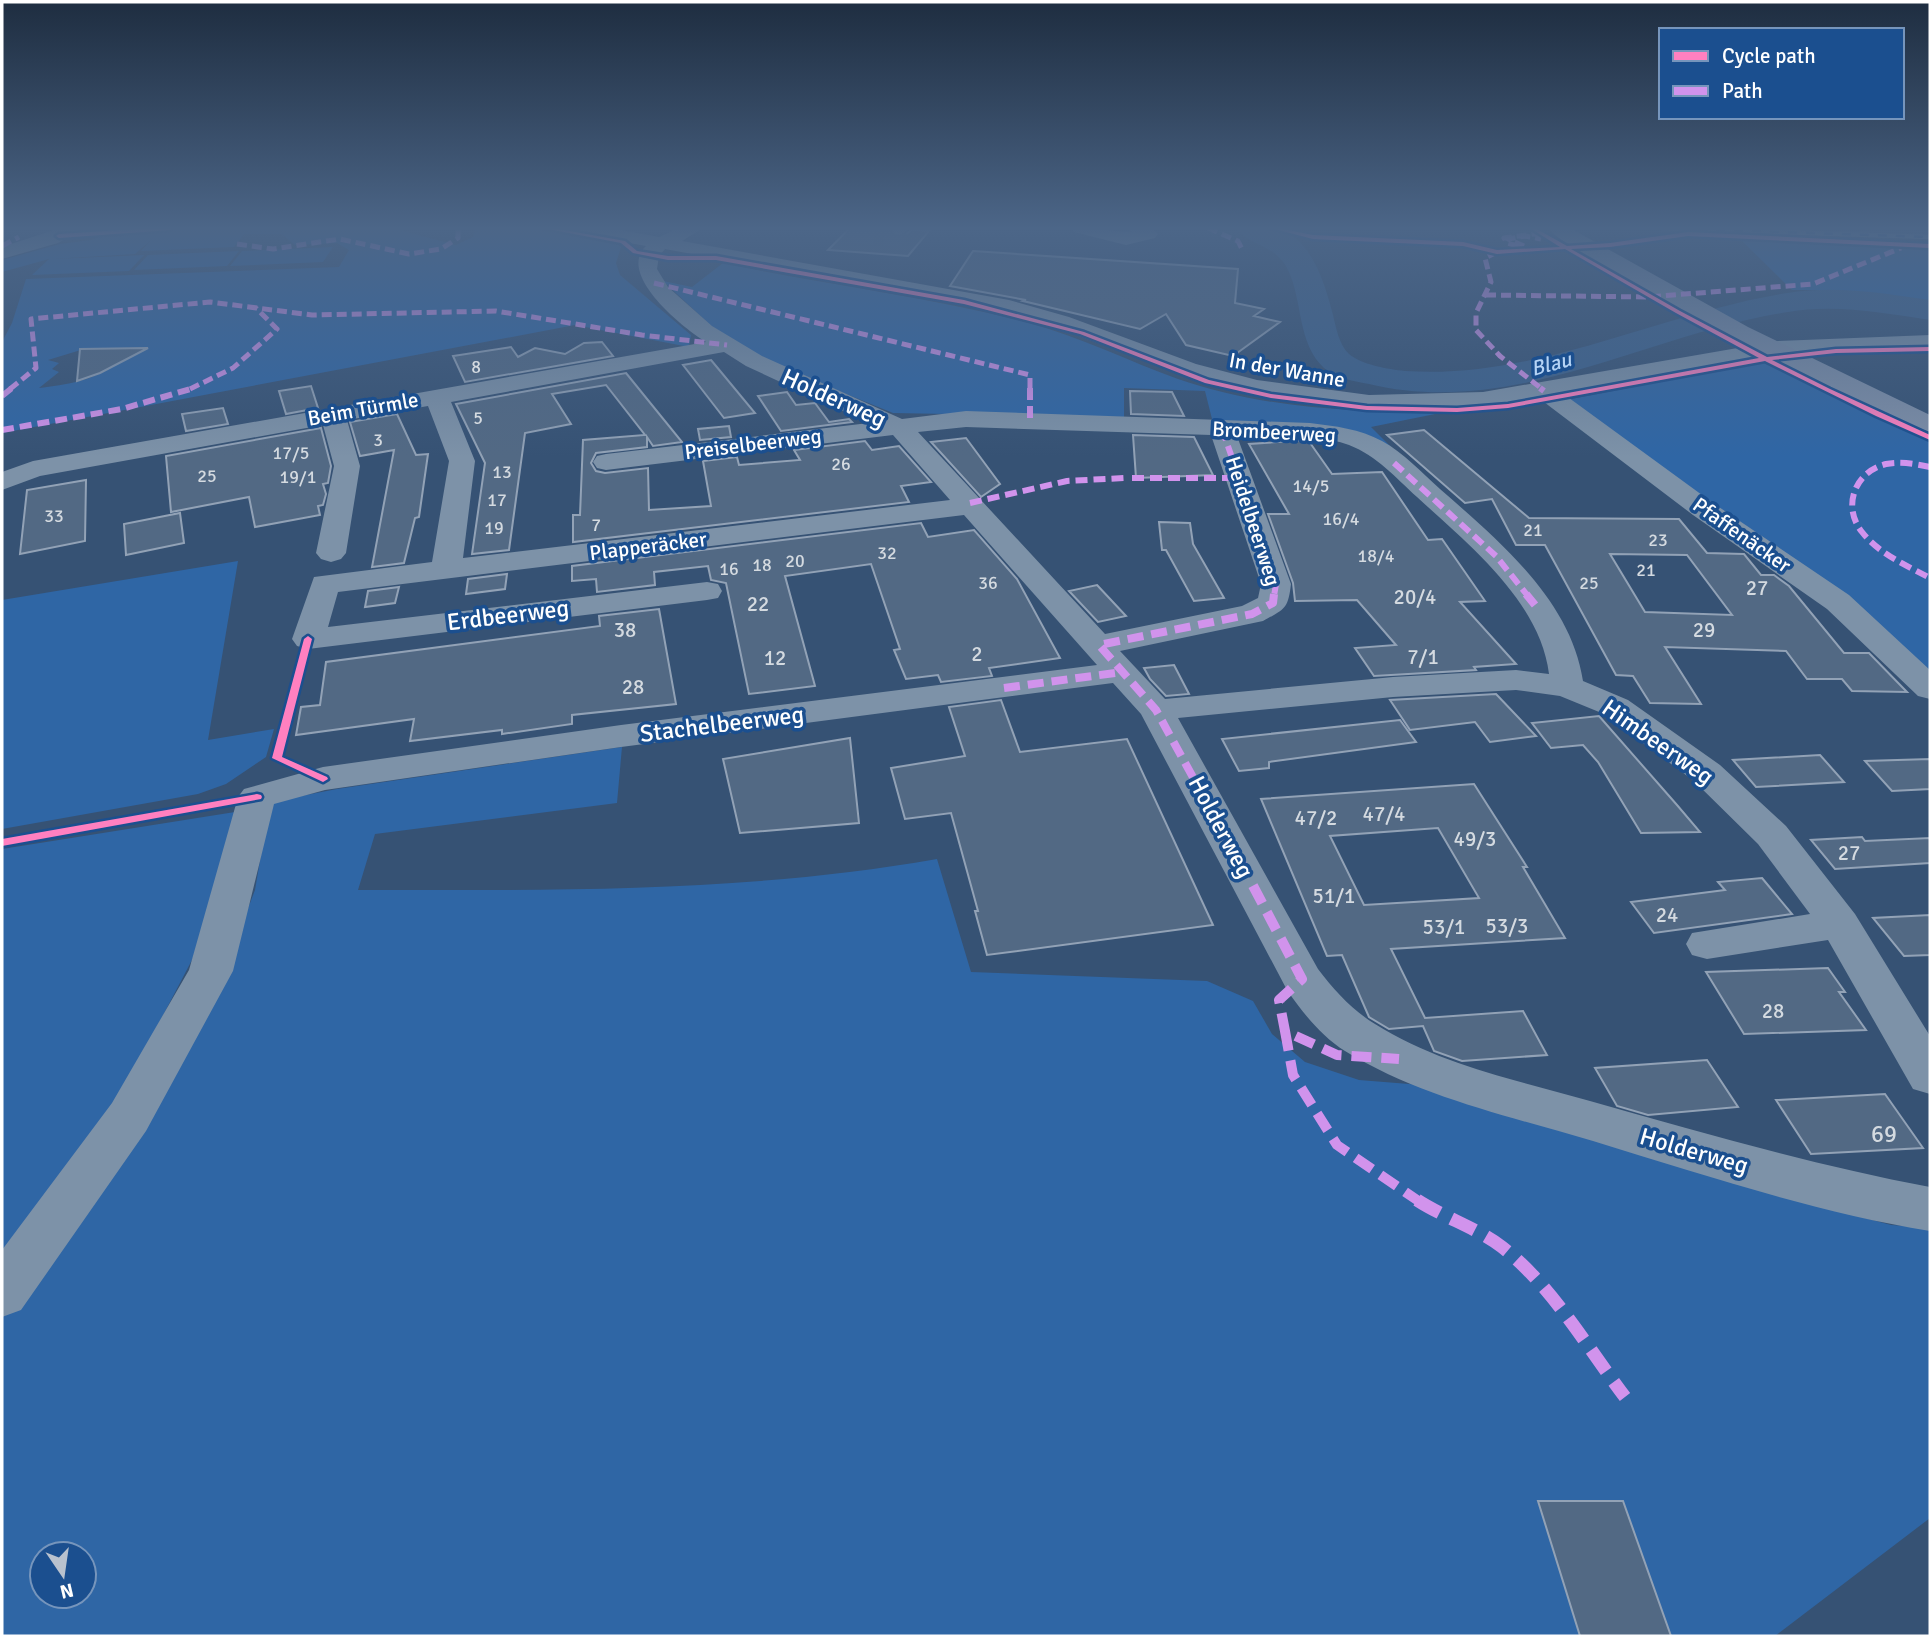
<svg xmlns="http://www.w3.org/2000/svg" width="1932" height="1638" font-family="Signika,sans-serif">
<rect width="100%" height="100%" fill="#365274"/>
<!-- green -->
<path fill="#2f66a5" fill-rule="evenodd" d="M 189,228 L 392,228 L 456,245 L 473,237 L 475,230 L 470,228 C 503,228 598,226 621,247 L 616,263 L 620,275 L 691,335 L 689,347 L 575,325 L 2,433 L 2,342 L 12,323 L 26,279 L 339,267 L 349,250 L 337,243 L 295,245 L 282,234 L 244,234 L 234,247 L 141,251 L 151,240 L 135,254 L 52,259 L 144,255 L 129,271 L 32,275 L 49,259 L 2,272 L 2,260 L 60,244 L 91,240 L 112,232 ZM 84,349 L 119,361 C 100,380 64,385 39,388 L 59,372 L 52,369 L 59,363 L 48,360 Z
M 1739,238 L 1930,247 L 1930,306 L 1827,290 L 1792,290 Z
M 333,247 L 323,262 L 230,266 L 242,251 Z
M 239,251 L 227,266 L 134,270 L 148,255 Z
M 723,263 C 825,285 928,296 1029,323 C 1081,337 1128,361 1178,379 C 1261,408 1352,412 1440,413 L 1371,427 L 1394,450 L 1380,441 L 1213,423 L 1205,391 L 1124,388 L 1124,417 L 893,413 L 792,372 L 722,336 L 663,281 L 692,287 Z
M 1762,362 L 1930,442 L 1930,678 L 1561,401 Z
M 238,561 L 208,740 L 274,729 L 266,757 L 226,784 L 198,794 L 2,829 L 2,600 Z
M 622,747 L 617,803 L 375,834 L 358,890 C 552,890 745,893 937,859 L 971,972 L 1207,981 L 1253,1001 L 1272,1034 L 1305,1062 L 1359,1080 L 1434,1086 L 1801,1201 L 1891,1225 L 1930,1228 L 1930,1518 L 1775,1636 L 2,1636 L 2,1312 L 130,1132 L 226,966 L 255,890 L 270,802 L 337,789 ZM 42,1554 L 84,1554 L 84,1596 L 42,1596 Z
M 235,812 L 193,958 L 112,1113 L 2,1254 L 2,849 Z"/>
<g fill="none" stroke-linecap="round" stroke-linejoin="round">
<!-- river -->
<path fill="#3b618d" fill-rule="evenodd" d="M 1236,228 C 1247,227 1262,226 1273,228 C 1311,234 1325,284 1333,315 C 1336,327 1339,345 1349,354 C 1362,365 1388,369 1405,371 C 1537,380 1659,313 1787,293 C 1835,285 1883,293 1930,300 L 1930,320 C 1883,313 1835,304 1788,312 C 1648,334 1513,419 1369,384 C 1354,381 1336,379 1324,368 C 1297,343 1303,301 1288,270 C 1276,244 1248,246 1236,228 Z"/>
</g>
<!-- building -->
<path fill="#526984" stroke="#92a2b6" stroke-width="2" fill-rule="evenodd" d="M 850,228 L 889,228 L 892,236 L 899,238 L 912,230 L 929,231 L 908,256 L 828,250 Z
M 973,251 L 1238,269 L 1235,303 L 1264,309 L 1254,316 L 1280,322 L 1233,356 L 1186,345 L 1166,314 L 1140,329 L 1023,301 L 1026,300 L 950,286 Z
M 602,342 L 613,356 L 465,382 L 453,356 L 511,347 L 518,357 L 535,348 L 565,354 L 584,343 Z
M 148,348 L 100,373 L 77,381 L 80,349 Z
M 711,360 L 721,372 L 755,413 L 724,418 L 683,365 Z
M 626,373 L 682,442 L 653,446 L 647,437 L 647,447 L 596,453 L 591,463 L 596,471 L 605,473 L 648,468 L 649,510 L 711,506 L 703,461 L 737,457 L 739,465 L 800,460 L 794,450 L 865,441 L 872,450 L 899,446 L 931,482 L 901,486 L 909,502 L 573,542 L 573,515 L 580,515 L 583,440 L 645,435 L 606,385 L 552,394 L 571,424 L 525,433 L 509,550 L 472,554 L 485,463 L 456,404 Z
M 311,386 L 318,408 L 286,414 L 279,391 Z
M 1130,391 L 1172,392 L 1184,416 L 1131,414 Z
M 787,392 L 796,405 L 815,403 L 829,422 L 849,419 L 852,422 L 781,431 L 758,396 Z
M 223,408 L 228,424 L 186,431 L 182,414 Z
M 397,414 L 416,455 L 428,454 L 419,517 L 415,518 L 404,563 L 372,567 L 394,450 L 360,456 L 350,422 Z
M 729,426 L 731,437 L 700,440 L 698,429 Z
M 321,428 L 331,466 L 328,483 L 323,484 L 326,494 L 323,505 L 318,506 L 320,515 L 255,527 L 249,497 L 171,512 L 166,456 Z
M 1424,430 L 1529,518 L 1679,519 L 1707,553 L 1744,554 L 1761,575 L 1774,575 L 1789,586 L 1844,653 L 1869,653 L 1907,692 L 1852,691 L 1842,679 L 1807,679 L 1786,651 L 1665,647 L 1701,704 L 1650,703 L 1633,676 L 1616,675 L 1545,545 L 1516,545 L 1492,499 L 1465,503 L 1387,435 ZM 1610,554 L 1687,555 L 1732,615 L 1645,612 Z
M 1133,435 L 1194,437 L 1213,475 L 1136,478 Z
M 966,438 L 1000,484 L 981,497 L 931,442 Z
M 1308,440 L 1332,474 L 1382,472 L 1428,540 L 1442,539 L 1485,601 L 1460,602 L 1516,664 L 1474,667 L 1476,670 L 1374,676 L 1355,648 L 1396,645 L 1357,600 L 1295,601 L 1293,583 L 1268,514 L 1289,514 L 1249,444 Z
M 86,480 L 85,541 L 20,554 L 27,490 Z
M 180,513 L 184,543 L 126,555 L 124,524 Z
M 1159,522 L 1190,523 L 1193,544 L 1224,598 L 1194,601 L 1166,550 L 1162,550 Z
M 921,523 L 928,537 L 974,530 L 1017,579 L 1060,658 L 989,668 L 992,676 L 941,682 L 938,675 L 906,679 L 894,650 L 900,649 L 871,564 L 785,576 L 815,686 L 749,694 L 726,583 L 711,580 L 708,566 L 654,572 L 655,585 L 597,592 L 596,579 L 572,581 L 572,566 Z
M 507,574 L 505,589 L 466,594 L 468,579 Z
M 1097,585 L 1126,616 L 1098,622 L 1069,591 Z
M 399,587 L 395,603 L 365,607 L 368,591 Z
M 659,609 L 676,704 L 572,715 L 572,724 L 502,734 L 502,730 L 410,741 L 414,719 L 296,735 L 301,707 L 320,705 L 326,662 L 600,626 L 599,616 Z
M 1174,665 L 1189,694 L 1166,696 L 1150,679 L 1144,668 Z
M 1496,694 L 1536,736 L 1490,742 L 1475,722 L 1410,730 L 1390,700 Z
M 1001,700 L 1020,752 L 1127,739 L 1213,925 L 987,955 L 975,911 L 978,911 L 951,813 L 905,819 L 891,768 L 965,756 L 949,707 Z
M 1599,716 L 1677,805 L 1700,832 L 1641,833 L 1598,762 L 1583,745 L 1551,748 L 1532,723 Z
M 1400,720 L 1416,742 L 1269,762 L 1269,768 L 1239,771 L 1222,739 Z
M 850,738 L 859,823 L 740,833 L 723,759 Z
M 1820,755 L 1844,782 L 1756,787 L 1733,760 Z
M 1930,759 L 1930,789 L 1892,791 L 1865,761 Z
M 1474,784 L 1527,867 L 1523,867 L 1565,938 L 1391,949 L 1425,1018 L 1523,1011 L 1547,1055 L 1462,1061 L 1434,1051 L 1423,1026 L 1389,1029 L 1369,1017 L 1342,955 L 1327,956 L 1261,799 ZM 1438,828 L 1479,898 L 1364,905 L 1330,836 Z
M 1862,837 L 1865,841 L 1930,838 L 1930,863 L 1835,869 L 1811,840 Z
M 1762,878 L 1792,914 L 1654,933 L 1631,902 L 1725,890 L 1718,882 Z
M 1930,915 L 1930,955 L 1904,956 L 1873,918 Z
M 1828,968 L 1845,992 L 1839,992 L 1866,1030 L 1744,1034 L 1706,972 Z
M 1707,1060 L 1738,1107 L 1648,1115 L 1617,1106 L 1595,1068 Z
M 1885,1094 L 1923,1148 L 1811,1154 L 1776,1100 Z
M 1538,1501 L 1623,1501 L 1671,1636 L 1580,1636 Z"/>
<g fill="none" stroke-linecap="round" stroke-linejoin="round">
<!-- minor-tunnel -->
<path stroke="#546c89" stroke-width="21" stroke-dasharray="21 10" stroke-linecap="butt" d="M 859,228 L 858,233 L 895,236 L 900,229"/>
<!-- minor -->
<path fill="#7d92a8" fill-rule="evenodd" d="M 60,228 L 84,228 L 58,243 L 2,259 L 2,247 Z
M 571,228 L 610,228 L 659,237 L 679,228 L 703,228 L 682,241 L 1009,300 L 1069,317 L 1196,364 L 1257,380 L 1369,395 L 1483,392 L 1778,341 L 1930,335 L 1930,349 L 1778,355 L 1565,395 L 1713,503 L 1849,595 L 1930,670 L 1930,699 L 1918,696 L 1827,609 L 1693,515 L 1540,399 L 1483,407 L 1391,410 L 1279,399 L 1179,374 L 1053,326 L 1007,312 L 665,249 L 659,256 L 657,269 L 668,287 L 712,326 L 762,356 L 902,419 L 966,411 L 1310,423 C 1335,426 1360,429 1382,441 C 1404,453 1421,472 1440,489 C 1498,540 1571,600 1583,681 L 1628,700 L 1720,765 L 1786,826 L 1855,914 L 1930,1036 L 1930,1094 L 1913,1089 L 1828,940 L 1707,959 L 1692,955 L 1686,944 L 1692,933 L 1810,914 L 1758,844 L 1694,781 L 1604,714 L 1560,696 L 1516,690 L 1393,697 L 1178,718 L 1318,969 C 1334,990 1352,1010 1375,1024 C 1440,1065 1517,1080 1590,1101 C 1703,1133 1814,1165 1930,1187 L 1930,1231 C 1815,1212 1704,1175 1593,1141 C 1509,1116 1420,1097 1345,1051 C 1321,1036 1303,1013 1287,990 L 1141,714 L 1113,683 L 621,747 L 325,790 L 274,804 L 233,971 L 146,1131 L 21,1310 L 2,1317 L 2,1250 L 112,1103 L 189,970 L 238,797 L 244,789 L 323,767 L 621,725 L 1097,665 L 964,515 L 338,592 L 328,627 L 707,582 L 718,584 L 722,591 L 718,598 L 707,600 L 308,649 L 297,646 L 292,639 L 314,577 L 432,562 L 449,461 L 428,406 L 347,420 L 360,466 L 346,553 L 341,559 L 331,562 L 321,559 L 316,553 L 334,466 L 323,425 L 40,476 L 2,490 L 2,472 L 33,461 L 706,342 C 683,328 616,274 646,246 L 580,234 ZM 724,352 L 746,366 L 869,423 L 606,454 L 597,456 L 593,462 L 597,468 L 606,470 L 893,435 L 950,500 L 463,558 L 475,461 L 451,402 ZM 966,427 L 1211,435 L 1261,584 L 1258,598 L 1242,606 L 1105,634 L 918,432 ZM 1237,436 C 1273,437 1316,433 1349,445 C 1377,456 1396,478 1417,497 C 1468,544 1540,601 1549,674 L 1516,670 L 1393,677 L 1165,699 L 1120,651 L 1263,621 C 1285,609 1288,609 1291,584 Z
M 891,228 L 910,228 L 900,235 L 893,233 Z
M 1072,228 L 1131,232 L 1128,228 L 1151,228 L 1158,234 L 1155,238 L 1126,245 L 1074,232 Z"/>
<!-- major -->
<path fill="#7d8ea7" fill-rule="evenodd" d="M 1548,228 L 1570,228 L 1748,327 L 1930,415 L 1930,432 C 1889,422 1564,254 1548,228 Z"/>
<!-- rail casing -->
<g stroke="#7e92a7" stroke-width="4.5">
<path id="rail" d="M 1662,228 L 1930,237"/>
</g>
<!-- rail -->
<use href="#rail" stroke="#1b4f8f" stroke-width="2.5" stroke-dasharray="9" stroke-linecap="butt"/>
<!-- quiet-far4 -->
<path stroke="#d193ec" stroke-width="5" stroke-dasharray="10 5" stroke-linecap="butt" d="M 1208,228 L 1238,241 L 1243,251
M 237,244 L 273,249 L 340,239 L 409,254 L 441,249 L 458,238 L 458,228
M 2,246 L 19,237
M 1518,246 L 1507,243 L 1504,238 L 1541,233
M 1524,246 L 1508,239 L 1525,236 L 1541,239
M 1497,252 L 1485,258 L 1491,282 L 1476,313 L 1476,330 L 1500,356 L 1542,389
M 654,283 L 1030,375 L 1030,389
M 1486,295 L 1647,297 L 1813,284 L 1901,248
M 10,389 L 36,368 L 31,319 L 210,302 L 312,315 L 496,311 L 642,335 L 727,345
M 190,389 L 233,368 L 277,329 L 256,308"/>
<!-- quiet-far3 -->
<path stroke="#d193ec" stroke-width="6" stroke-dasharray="12 6" stroke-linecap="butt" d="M 1030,388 L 1030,422
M 1540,388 L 1544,391
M 2,396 L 12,388
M 1222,429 L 1276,584 L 1274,596
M 2,430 L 122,409 L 194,388
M 1394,463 L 1496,556 L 1528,596
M 1930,467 C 1916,464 1900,461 1886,464 C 1854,472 1842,507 1862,532 C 1879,554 1906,565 1930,578
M 1132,478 L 1241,478
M 970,503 L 1067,481 L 1124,478"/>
<!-- quiet-far2 -->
<path stroke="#d193ec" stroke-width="8" stroke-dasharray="16 8" stroke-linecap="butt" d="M 1526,594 L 1535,605
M 1004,688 L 1122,672
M 1239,861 L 1156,710 L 1099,645 L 1252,614 L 1273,603 L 1274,594"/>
<!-- quiet-far1 -->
<path stroke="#d193ec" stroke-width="10" stroke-dasharray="20 10" stroke-linecap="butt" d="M 1239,859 L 1302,979 L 1279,1000 L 1285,1031 L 1337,1055 L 1399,1059
M 1285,1031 L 1293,1075 L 1337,1145 L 1420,1202"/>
<!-- quiet -->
<path stroke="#d193ec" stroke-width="13" stroke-dasharray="26 13" stroke-linecap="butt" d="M 1417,1200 C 1443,1217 1481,1230 1502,1247 C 1552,1286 1587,1347 1625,1397"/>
<!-- cycleway casing -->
<g stroke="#1b4f8f" stroke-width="5">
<path id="cycleway" d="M 153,228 L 173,228 L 170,230 L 59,238 L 56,236 L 59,234 Z
M 543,228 L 553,228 L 625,241 L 637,251 L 668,256 L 716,256 L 964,300 L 1084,332 L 1209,380 L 1271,394 L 1367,406 L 1457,408 L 1508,404 L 1759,358 L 1676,313 L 1565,249 L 1497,254 L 1463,246 L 1313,239 L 1271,228 L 1278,228 L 1313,235 L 1463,242 L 1497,250 L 1560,247 L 1530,228 L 1535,228 L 1567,246 L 1610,243 L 1688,232 L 1930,244 L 1930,248 L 1688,236 L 1610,247 L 1571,249 L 1680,311 L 1767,357 L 1836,349 L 1930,347 L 1930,351 L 1836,353 L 1772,360 L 1830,389 L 1930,435 L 1930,440 L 1876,416 L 1765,361 L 1508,408 L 1457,412 L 1367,410 L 1271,398 L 1205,383 L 1080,334 L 964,304 L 716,260 L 668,260 L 633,253 L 621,243 Z
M 308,636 L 312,639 L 282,757 L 327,777 L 328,779 L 323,782 L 272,758 L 304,639 Z
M 257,794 L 261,795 L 262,797 L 261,799 L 2,846 L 2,839 Z"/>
</g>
<!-- cycleway -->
<use href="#cycleway" fill="#ff80c0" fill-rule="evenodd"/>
</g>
<!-- sky -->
<linearGradient id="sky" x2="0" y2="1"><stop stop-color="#1e2d40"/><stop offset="0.5" stop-color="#4c6688"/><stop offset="1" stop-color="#4c6688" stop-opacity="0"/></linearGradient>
<rect width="1932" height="457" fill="url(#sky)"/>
<g text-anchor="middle" stroke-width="7" stroke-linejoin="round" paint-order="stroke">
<!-- far-number labels -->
<g font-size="18" fill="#d4dae0">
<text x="476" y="373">8</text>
<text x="478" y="424">5</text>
<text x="378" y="446">3</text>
<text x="291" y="459">17/5</text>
<text x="841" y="470">26</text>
<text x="502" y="478">13</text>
<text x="207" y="482">25</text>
<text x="298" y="483">19/1</text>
<text x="1311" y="492">14/5</text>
<text x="497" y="506">17</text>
<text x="54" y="522">33</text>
<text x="1341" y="525">16/4</text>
<text x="596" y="531">7</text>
<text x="494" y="534">19</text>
<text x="1533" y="536">21</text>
<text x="1658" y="546">23</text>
<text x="887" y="559">32</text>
<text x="1376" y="562">18/4</text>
<text x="795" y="567">20</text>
<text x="762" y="571">18</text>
<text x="729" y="575">16</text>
<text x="1646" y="576">21</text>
<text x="988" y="589">36</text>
<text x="1589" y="589">25</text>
</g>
<!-- far-water labels -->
<g font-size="21" font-style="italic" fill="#b5d3f5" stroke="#1b4f8f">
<text transform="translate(1551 364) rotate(-15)" y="7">Blau</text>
</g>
<!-- far-street labels -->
<g font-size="21" fill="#fff" stroke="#1b4f8f">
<text transform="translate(1287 370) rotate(10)" y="7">In der Wanne</text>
<text transform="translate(363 409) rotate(-10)" y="7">Beim Türmle</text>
<text transform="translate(1274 432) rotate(3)" y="7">Brombeerweg</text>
<text transform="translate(753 444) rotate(-7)" y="7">Preiselbeerweg</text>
<text transform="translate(1253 521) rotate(72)" y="7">Heidelbeerweg</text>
<text transform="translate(1742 535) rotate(35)" y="7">Pfaffenäcker</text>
<text transform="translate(648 546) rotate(-7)" y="7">Plapperäcker</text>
</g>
<!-- number labels -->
<g font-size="21" fill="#d4dae0">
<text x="1757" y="595">27</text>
<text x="1415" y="604">20/4</text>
<text x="758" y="611">22</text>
<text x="625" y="637">38</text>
<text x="1704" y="637">29</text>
<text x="977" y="661">2</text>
<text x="1423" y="664">7/1</text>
<text x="775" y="665">12</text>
<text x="633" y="694">28</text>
<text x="1384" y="821">47/4</text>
<text x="1316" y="825">47/2</text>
<text x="1475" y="846">49/3</text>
<text x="1849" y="860">27</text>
<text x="1334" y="903">51/1</text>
<text x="1667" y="922">24</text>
<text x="1507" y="933">53/3</text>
<text x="1444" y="934">53/1</text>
<text x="1773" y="1018">28</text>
</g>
<!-- street labels -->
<g font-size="24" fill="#fff" stroke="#1b4f8f">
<text transform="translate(834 398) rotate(24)" y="8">Holderweg</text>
<text transform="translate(508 615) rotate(-7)" y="8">Erdbeerweg</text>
<text transform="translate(722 724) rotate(-7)" y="8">Stachelbeerweg</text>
<text transform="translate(1658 742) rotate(35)" y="8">Himbeerweg</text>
<text transform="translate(1221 827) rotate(62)" y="8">Holderweg</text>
<text transform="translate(1694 1151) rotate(16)" y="8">Holderweg</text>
</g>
<!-- near-number labels -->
<g font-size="24" fill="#d4dae0">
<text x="1884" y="1142">69</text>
</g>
</g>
<!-- border -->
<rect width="1932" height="1638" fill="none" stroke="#ffffff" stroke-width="7"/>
<!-- legend -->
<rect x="1659" y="28" width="245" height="91" fill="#1b4f8f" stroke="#7695bc" stroke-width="2"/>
<rect x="1673" y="51" width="35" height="10" fill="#ff80c0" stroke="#7695bc" stroke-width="2"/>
<text x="1722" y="63" font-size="21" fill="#ffffff">Cycle path</text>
<rect x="1673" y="86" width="35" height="10" fill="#d193ec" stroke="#7695bc" stroke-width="2"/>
<text x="1722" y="98" font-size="21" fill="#ffffff">Path</text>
<!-- north arrow -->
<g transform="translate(63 1575) rotate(167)"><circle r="33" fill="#1b4f8f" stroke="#7695bc" stroke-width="2"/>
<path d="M0-5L12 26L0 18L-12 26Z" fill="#b9c2ce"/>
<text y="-10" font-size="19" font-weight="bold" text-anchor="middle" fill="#ffffff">N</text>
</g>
</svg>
